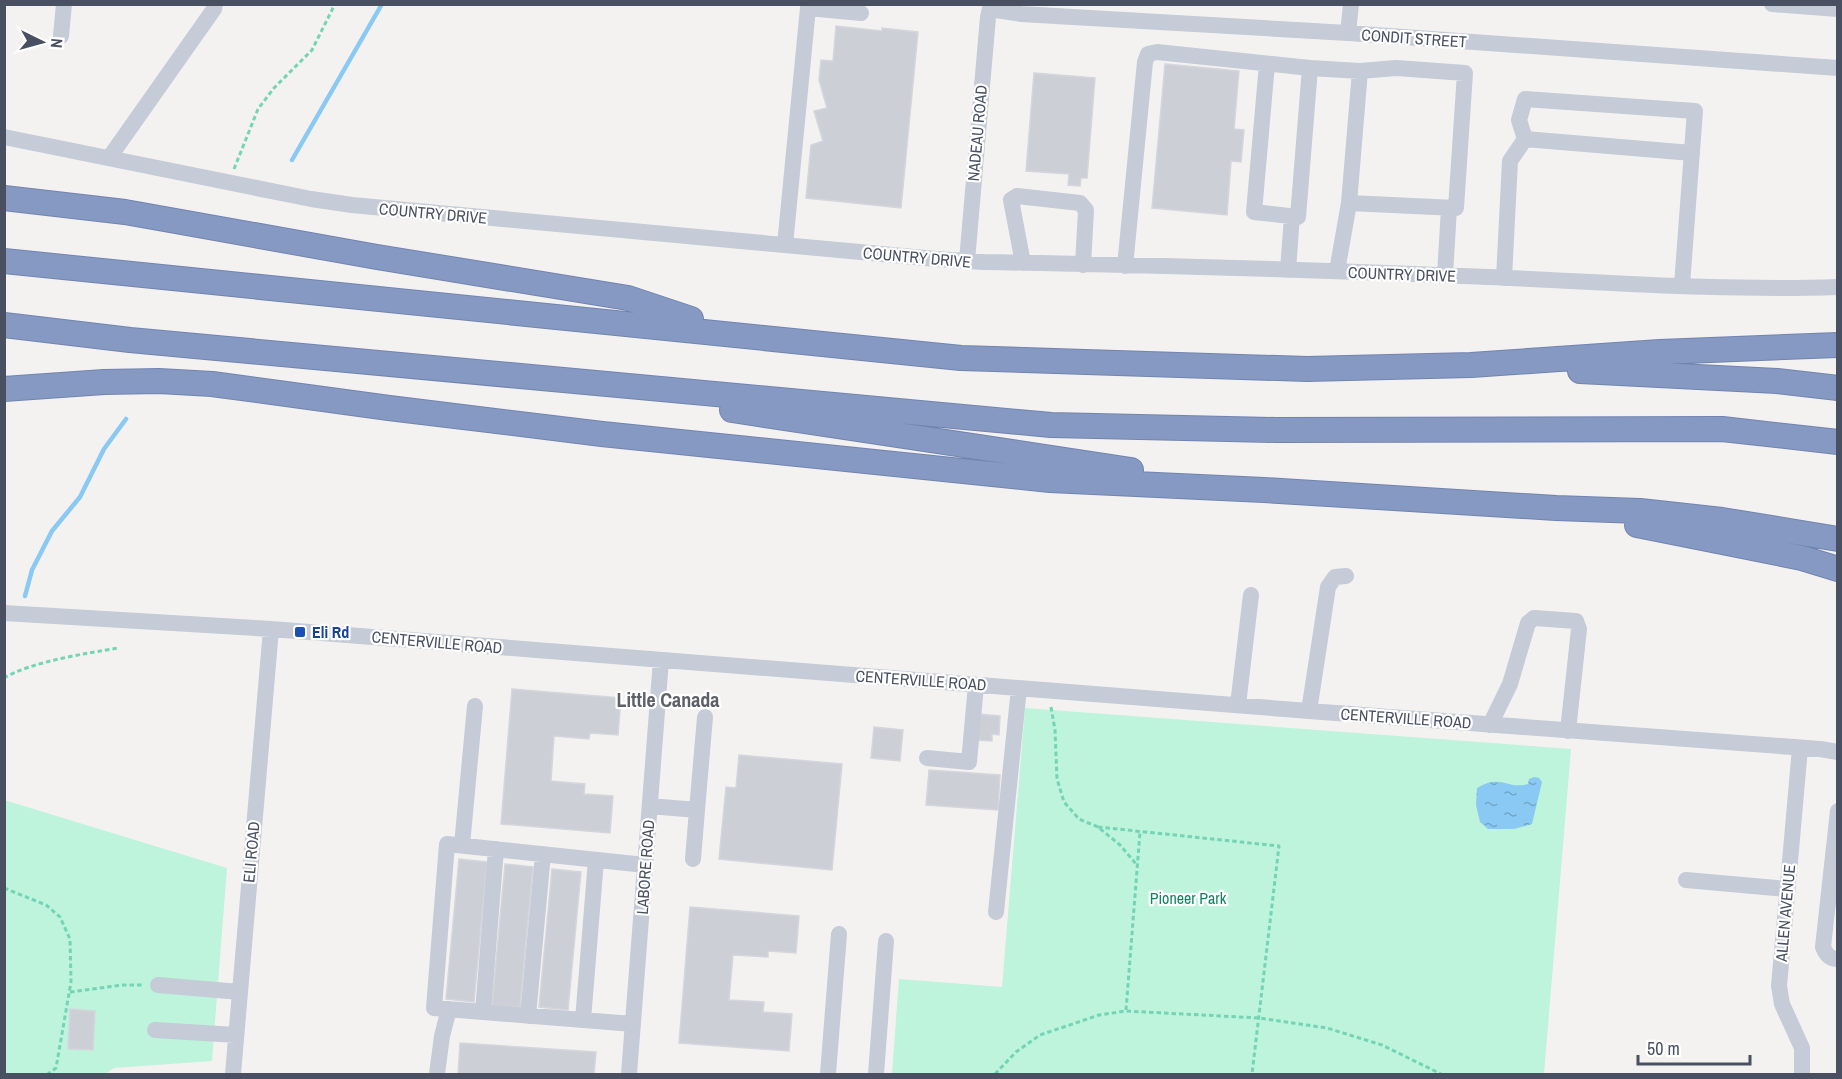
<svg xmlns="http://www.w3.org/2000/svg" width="1842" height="1079" font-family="'Archivo Narrow',sans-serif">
<defs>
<pattern id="water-ripples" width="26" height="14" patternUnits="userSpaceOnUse" patternTransform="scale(1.5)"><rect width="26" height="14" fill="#89c9f3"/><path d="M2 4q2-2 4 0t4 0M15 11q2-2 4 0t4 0" fill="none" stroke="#72a6c8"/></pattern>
</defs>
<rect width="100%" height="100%" fill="#f4f2f1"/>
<!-- park -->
<path fill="#bef3dc" d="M 1025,708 L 1571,749 L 1544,1074 L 892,1074 L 899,979 L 1002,987 Z
M 4,800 L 227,868 L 212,1061 L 114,1068 L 105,1074 L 5,1074 Z"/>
<!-- water -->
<path fill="url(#water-ripples)" d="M 1534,777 L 1539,778 L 1542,782 L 1532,824 L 1514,829 L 1488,829 L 1480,822 L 1476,805 L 1477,788 C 1502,773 1507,790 1528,784 L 1529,779 Z"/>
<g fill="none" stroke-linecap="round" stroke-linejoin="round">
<!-- stream -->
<path stroke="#89c9f3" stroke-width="4.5" d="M 292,160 L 382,4
M 25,596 L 32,570 L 52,531 L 80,497 L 104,449 L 126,419"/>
</g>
<!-- building -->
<path fill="#cdcfd7" stroke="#d5d6dd" stroke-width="1.5" d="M 836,26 L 882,31 L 882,28 L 918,32 L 901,208 L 806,198 L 811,145 L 823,141 L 814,111 L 827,108 L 819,80 L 821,60 L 833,61 Z
M 1165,64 L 1239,71 L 1234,129 L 1244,130 L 1241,162 L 1231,161 L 1227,215 L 1152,208 Z
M 1034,73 L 1095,78 L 1087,178 L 1081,178 L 1080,186 L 1068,185 L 1069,174 L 1026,171 Z
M 512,689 L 621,698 L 618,735 L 590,733 L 589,739 L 554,736 L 551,781 L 585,784 L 584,794 L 613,796 L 610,833 L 501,824 Z
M 978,714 L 1000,716 L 999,735 L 992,734 L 992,741 L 976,740 Z
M 874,727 L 903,730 L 900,761 L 871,758 Z
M 739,755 L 842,764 L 832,870 L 719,859 L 726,787 L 736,788 Z
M 929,770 L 1000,775 L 998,810 L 926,805 Z
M 459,859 L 487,862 L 474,1002 L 446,999 Z
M 505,864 L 533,867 L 520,1007 L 492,1005 Z
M 552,869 L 581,872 L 568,1010 L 539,1007 Z
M 690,907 L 799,916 L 796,953 L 768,951 L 768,957 L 733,955 L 729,1000 L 764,1002 L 763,1012 L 792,1014 L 789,1051 L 679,1043 Z
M 70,1009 L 95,1011 L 93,1050 L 68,1049 Z
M 460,1043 L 596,1052 L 594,1074 L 458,1074 Z"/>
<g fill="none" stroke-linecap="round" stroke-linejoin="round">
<!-- highway casing -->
<g stroke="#7184af" stroke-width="26">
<path id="highway" d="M 4,198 L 125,212 L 377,257 L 628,298 L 691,319
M 4,261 L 961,358 L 1307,369 L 1471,365 L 1660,352 L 1838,345
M 4,325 L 130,340 L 1051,425 L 1276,430 L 1722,429 L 1838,442
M 1580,371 L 1777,381 L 1838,388
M 4,389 L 104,382 L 159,381 L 212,384 L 389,408 L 602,434 L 1050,480 L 1264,490 L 1556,508 L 1640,511 L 1722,520 L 1838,539
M 732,410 L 1131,470
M 1637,525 L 1802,558 L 1838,569"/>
</g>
<!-- path -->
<path stroke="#73d4b6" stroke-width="3" stroke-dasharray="4.5 3" stroke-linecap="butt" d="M 234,169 L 258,109 L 274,88 L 312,50 L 335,4
M 4,678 C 30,662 88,653 118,648
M 1051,707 L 1055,730 L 1057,779 L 1064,802 L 1079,819 L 1098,827 L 1120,845 L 1137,865
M 1098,827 L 1279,846 L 1252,1074
M 4,888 L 46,905 L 60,917 L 70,939 L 71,982 L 56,1068 L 48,1074
M 70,992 L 122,985 L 142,985
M 1126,1010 L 1140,832
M 995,1074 L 1016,1052 L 1040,1035 L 1099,1015 L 1126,1011 L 1259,1018 L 1327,1028 L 1382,1045 L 1441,1074"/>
<!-- minor -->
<path stroke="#c5cbd7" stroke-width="16" d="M 992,4 L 996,10 L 1021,14 L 1348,33 L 1838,68
M 1772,4 L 1838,9
M 1348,33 L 1351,4
M 61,36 L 64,4
M 1310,68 L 1360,71 L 1349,203 L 1337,271
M 4,137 L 311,199 L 352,205 L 936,259 L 983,262 C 1152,265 1320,270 1488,277 C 1604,282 1721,291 1838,287
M 109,158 L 214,9 L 215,4
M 1349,203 L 1456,208 L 1465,73 L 1396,68 L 1360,71
M 785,245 L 808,8 L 861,13
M 967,261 L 988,17 L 991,4
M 1023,263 L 1011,200 L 1017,196 L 1080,203 L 1086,210 L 1083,265
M 1125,266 L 1145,62 L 1148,54 L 1157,52 L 1310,68 L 1298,217 L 1254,212 L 1267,64
M 1288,270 L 1292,216
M 1445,275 L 1449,208
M 1504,278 L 1510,161 L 1525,139
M 1682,285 L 1695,111 L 1525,99 L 1519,120 L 1525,139 L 1692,153
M 4,613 L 271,629 L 1309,711 L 1820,749 L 1838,752
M 1238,705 L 1251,595
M 1309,711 L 1328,587 L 1335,577 L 1346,576
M 1490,725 L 1510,684 L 1528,623 L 1534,618 L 1576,621 L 1579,629 L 1568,731
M 1800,748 L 1779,986 L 1782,1004 L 1802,1048 L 1802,1074
M 927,758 L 969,762 L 976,685
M 650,806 L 697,810 L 705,717
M 1838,811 L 1823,947 C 1826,954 1829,959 1838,959
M 462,845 L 475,706
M 693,859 L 697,810
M 1686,880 L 1787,889
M 996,912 L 1019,688
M 158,985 L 240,992
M 483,1012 L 496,849
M 528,1016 L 543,854
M 583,1020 L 596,860
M 633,1024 L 434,1008 L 447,844 L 645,865
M 155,1030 L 236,1035
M 233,1074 L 271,629
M 437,1074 L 442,1036 L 449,1009
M 629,1074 L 661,660
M 828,1074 L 839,934
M 876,1074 L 886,941"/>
<!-- highway -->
<use href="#highway" stroke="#8699c3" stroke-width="24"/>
</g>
<!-- markers -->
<rect fill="#1a4fb4" stroke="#fff" stroke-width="2" x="294" y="626" width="12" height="12" rx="3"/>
<g text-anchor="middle" stroke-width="4.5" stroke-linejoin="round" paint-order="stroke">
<!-- street labels -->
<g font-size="16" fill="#485061" stroke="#fff">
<text transform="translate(1414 38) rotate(4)" y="6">CONDIT STREET</text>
<text transform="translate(977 133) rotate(-85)" y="6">NADEAU ROAD</text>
<text transform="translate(433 213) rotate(5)" y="6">COUNTRY DRIVE</text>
<text transform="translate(917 257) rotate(5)" y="6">COUNTRY DRIVE</text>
<text transform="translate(1402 274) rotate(2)" y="6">COUNTRY DRIVE</text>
<text transform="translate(437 642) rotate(5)" y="6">CENTERVILLE ROAD</text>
<text transform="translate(921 680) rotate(4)" y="6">CENTERVILLE ROAD</text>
<text transform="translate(1406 718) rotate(4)" y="6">CENTERVILLE ROAD</text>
<text transform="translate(251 852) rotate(-85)" y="6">ELI ROAD</text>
<text transform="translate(645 867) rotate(-86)" y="6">LABORE ROAD</text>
<text transform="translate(1785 913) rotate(-85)" y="6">ALLEN AVENUE</text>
</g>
<!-- transit labels -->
<g font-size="16" font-weight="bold" fill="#164399" stroke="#fff" text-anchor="start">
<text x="312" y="638">Eli Rd</text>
</g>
<!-- park labels -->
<g font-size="16" fill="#11845f" stroke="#fff">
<text x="1188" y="904">Pioneer Park</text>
</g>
<!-- quarter labels -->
<g font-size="20" font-weight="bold" fill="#5d6067" stroke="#fff">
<text x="668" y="707">Little Canada</text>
</g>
</g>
<!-- border -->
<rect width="1842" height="1079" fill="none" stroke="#485061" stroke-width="12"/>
<!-- north arrow -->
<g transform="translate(42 42) rotate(95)" stroke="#ffffff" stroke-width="4.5" paint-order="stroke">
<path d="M0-4.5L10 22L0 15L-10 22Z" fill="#485061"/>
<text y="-9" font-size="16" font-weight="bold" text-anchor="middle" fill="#485061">N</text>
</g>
<!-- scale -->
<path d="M1638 1055v9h112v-9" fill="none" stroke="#485061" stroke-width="3"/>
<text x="1647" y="1055" font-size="18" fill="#485061" stroke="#ffffff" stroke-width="4.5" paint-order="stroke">50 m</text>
</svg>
